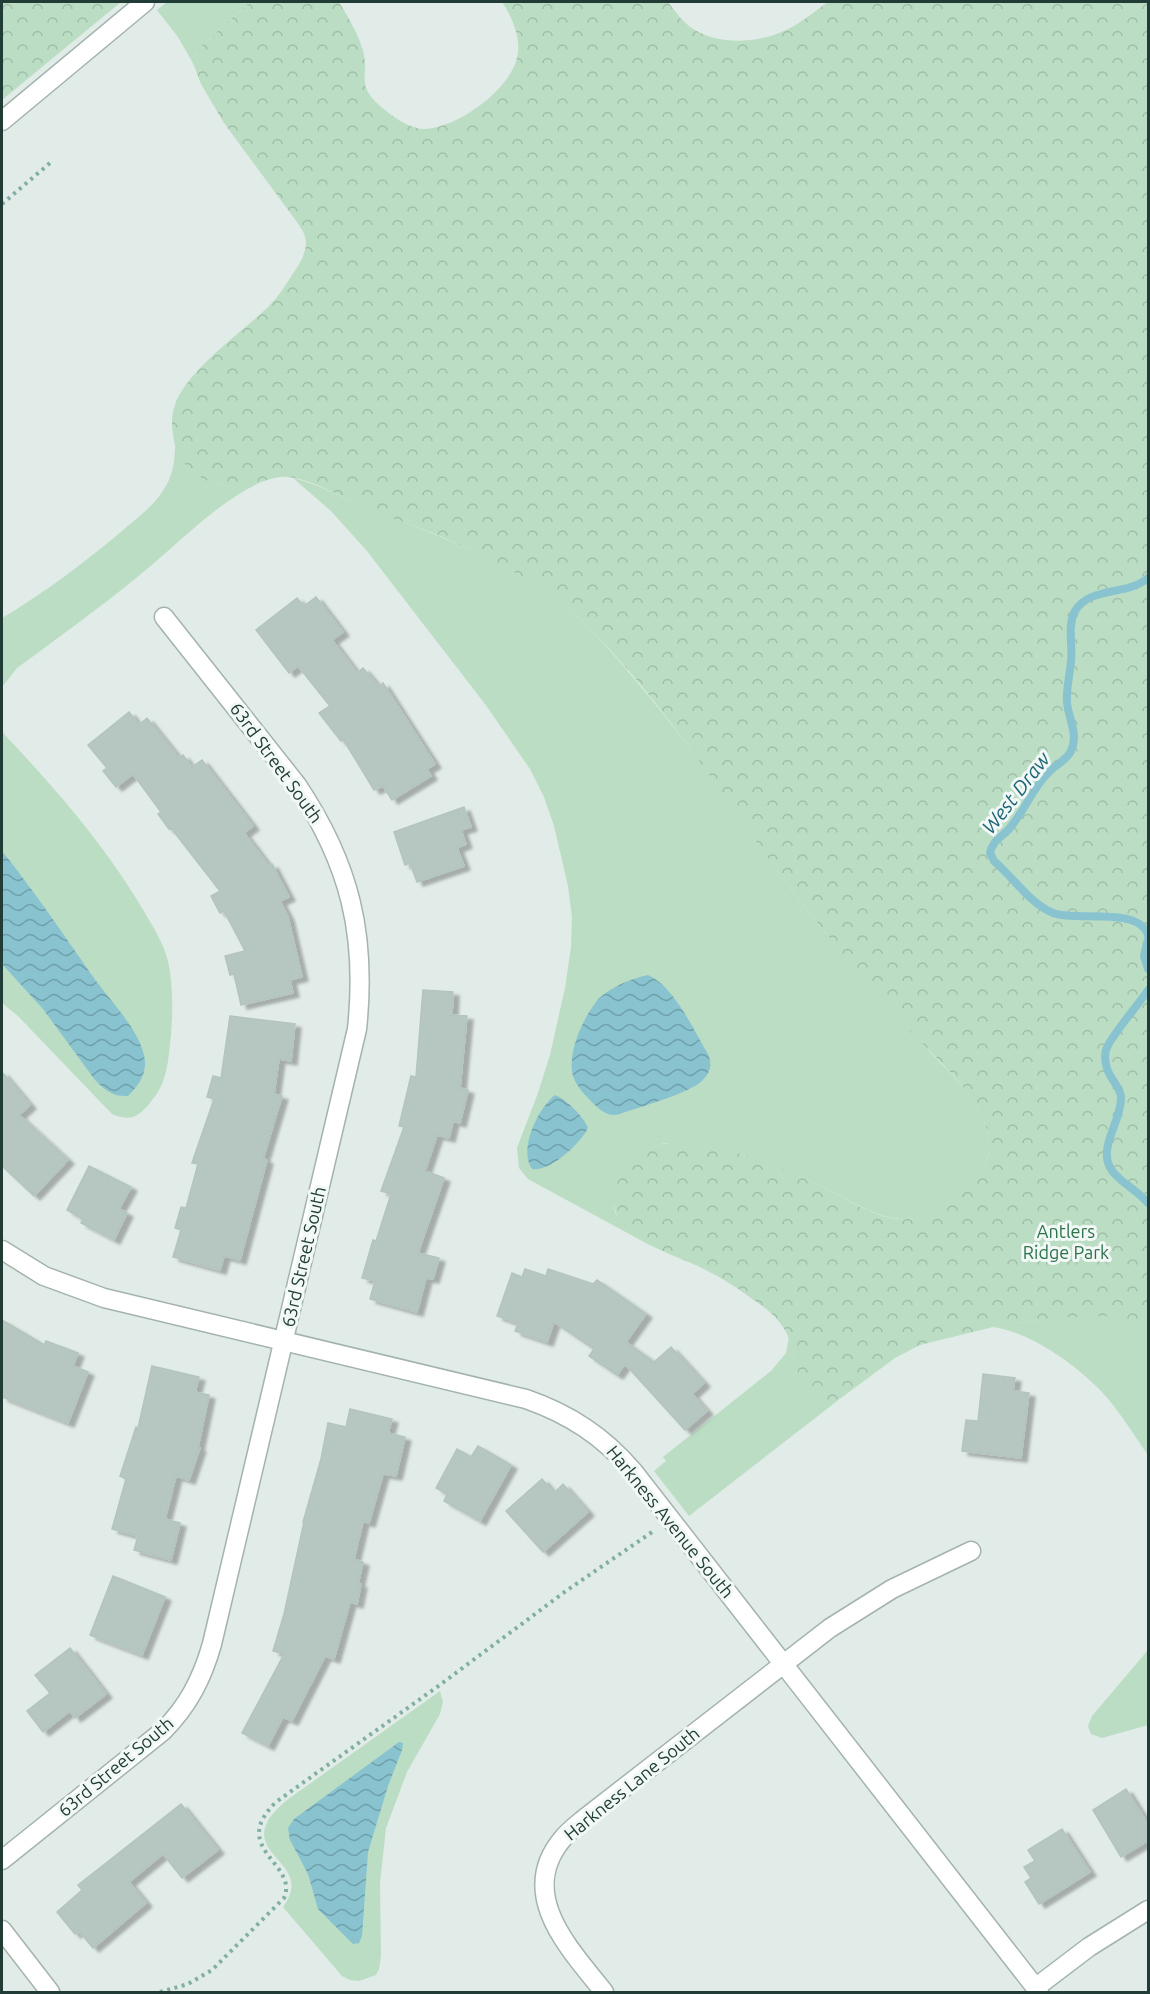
<svg xmlns="http://www.w3.org/2000/svg" width="1150" height="1994" font-family="Ubuntu,sans-serif">
<defs>
<pattern id="forest-crowns" width="20" height="18" patternUnits="userSpaceOnUse" patternTransform="scale(1.5)"><rect width="20" height="18" fill="#baddc4"/><path d="M2 6a3 3 0 1 1 6 0M12 15a3 3 0 1 1 6 0" fill="none" stroke="#a0bfa9"/></pattern>
<pattern id="water-waves" width="16" height="10" patternUnits="userSpaceOnUse" patternTransform="scale(1.5)"><rect width="16" height="10" fill="#89c3d0"/><path d="M0 5q4-4 8 0t8 0" fill="none" stroke="#70a0aa"/></pattern>
<filter id="shadow"><feDropShadow dx="6" dy="4" stdDeviation="1.5" flood-color="#0004"/></filter>
</defs>
<rect width="100%" height="100%" fill="#e1ebe7"/>
<!-- green -->
<path fill="#baddc4" d="M 167,2 L 250,2 L 199,48 L 193,57 L 194,65 L 178,37 L 157,10 Z
M 175,445 C 177,453 183,458 188,464 C 208,488 232,490 261,482 C 216,503 179,543 141,574 C 101,607 59,637 17,668 L 2,687 L 2,618 C 44,593 84,563 122,531 C 137,518 154,506 164,489 C 173,476 175,461 175,445 Z
M 293,478 C 320,484 343,499 369,509 C 435,534 509,561 565,606 C 589,626 611,651 631,675 C 679,731 721,790 763,851 C 801,905 844,956 888,1005 C 902,1020 915,1036 929,1051 C 954,1077 984,1103 989,1141 C 993,1173 952,1204 926,1215 C 887,1230 851,1199 817,1184 C 793,1173 767,1163 741,1154 C 717,1147 691,1146 666,1143 C 636,1148 617,1164 615,1195 C 614,1202 613,1208 616,1214 C 625,1230 639,1239 655,1248 L 528,1179 L 519,1168 L 517,1148 L 538,1093 L 550,1055 L 565,988 L 571,947 L 572,917 L 568,886 L 554,826 L 544,797 L 530,769 L 485,704 L 367,551 L 331,511 Z
M 2,728 L 4,734 C 55,788 104,844 142,908 C 152,925 163,942 168,961 C 173,985 173,1010 171,1034 C 169,1054 168,1078 156,1095 C 143,1112 135,1124 112,1114 L 18,1016 L 2,1003 Z
M 1148,1070 L 1148,1455 C 1133,1434 1119,1410 1101,1391 C 1076,1365 1030,1332 993,1327 L 1038,1320 L 1027,1313 L 901,1347 L 837,1400 L 841,1398 L 689,1516 L 654,1471 L 666,1461 L 663,1457 L 771,1371 L 786,1353 L 789,1337 L 794,1357 Z
M 1148,1650 L 1148,1725 L 1102,1738 L 1091,1734 L 1088,1726 L 1092,1716 Z
M 440,1691 L 443,1702 L 440,1714 L 407,1772 L 386,1828 L 380,1883 L 381,1956 L 379,1969 L 376,1975 L 359,1981 L 350,1980 L 342,1976 L 283,1907 C 313,1867 253,1857 266,1825 C 270,1815 279,1807 287,1800 Z"/>
<!-- forest -->
<path fill="url(#forest-crowns)" d="M 2,2 L 121,2 L 2,100 Z
M 250,2 L 339,2 C 348,17 358,33 363,51 C 370,76 355,83 379,105 C 390,115 408,128 423,129 C 456,129 509,91 517,58 C 522,39 512,17 502,2 L 668,2 C 674,10 681,20 689,26 C 715,46 758,44 786,30 C 801,23 815,11 828,2 L 1148,2 L 1148,1323 L 1103,1316 L 1052,1318 L 993,1327 L 920,1345 L 895,1358 L 841,1398 C 796,1415 799,1360 787,1334 C 779,1317 763,1306 748,1296 C 731,1283 711,1272 691,1263 C 652,1246 596,1230 619,1175 C 647,1107 774,1164 819,1185 C 845,1197 870,1217 900,1219 C 922,1221 942,1207 959,1194 C 972,1183 988,1167 989,1149 C 992,1105 939,1062 912,1033 C 861,976 810,917 765,854 C 708,774 653,690 582,621 C 545,586 497,562 451,541 C 421,527 389,518 359,505 C 336,495 312,479 287,477 C 276,476 266,481 255,484 C 230,490 203,485 185,464 C 178,456 174,445 173,434 C 171,424 172,412 176,402 C 190,368 241,333 268,307 C 278,297 286,285 294,272 C 300,264 306,253 306,242 C 305,233 302,230 297,222 L 224,123 L 201,84 L 193,63 L 193,57 L 199,48 Z"/>
<!-- water -->
<path fill="url(#water-waves)" d="M 2,851 C 34,891 62,932 91,974 C 107,997 138,1028 144,1055 C 148,1072 140,1084 128,1096 C 113,1097 105,1090 95,1080 L 43,1009 L 2,964 Z
M 648,975 C 674,986 694,1031 708,1054 C 712,1064 711,1071 703,1080 C 691,1093 639,1107 620,1114 C 610,1117 602,1112 595,1105 C 586,1096 577,1088 573,1076 C 567,1054 582,1020 596,1002 C 606,989 632,978 648,975 Z
M 555,1095 C 566,1099 584,1117 588,1128 C 580,1144 550,1172 532,1169 C 518,1150 538,1108 555,1095 Z
M 399,1742 L 403,1743 L 402,1750 L 388,1786 L 368,1852 L 362,1936 L 359,1943 L 353,1944 L 318,1909 L 308,1874 L 290,1840 L 288,1828 L 294,1819 Z"/>
<g fill="none" stroke-linecap="round" stroke-linejoin="round">
<!-- stream -->
<path stroke="#89c3d0" stroke-width="8" d="M 1148,578 C 1128,596 1090,586 1075,611 C 1067,626 1073,645 1071,661 C 1070,675 1066,688 1067,702 C 1068,718 1079,734 1071,751 C 1067,760 1055,765 1048,773 C 1032,789 1024,812 1009,829 C 1002,837 992,841 990,853 L 994,861 C 1013,877 1029,903 1053,913 C 1076,922 1139,906 1148,935
M 1148,939 L 1144,956 L 1148,969
M 1148,990 C 1140,1003 1109,1038 1106,1050 C 1105,1054 1105,1060 1106,1064 C 1107,1077 1120,1085 1121,1097 C 1122,1122 1095,1150 1113,1172 C 1123,1184 1138,1191 1148,1203"/>
</g>
<!-- building -->
<path fill="#b6c6c0" stroke="#b3c5be" stroke-width="1.5" filter="url(#shadow)" d="M 316,597 L 343,632 L 332,640 L 357,673 L 363,668 L 379,687 L 383,683 L 435,764 L 427,769 L 431,776 L 392,800 L 383,786 L 374,790 L 343,739 L 341,741 L 319,713 L 330,706 L 298,666 L 289,673 L 256,630 L 297,598 L 304,606 Z
M 129,712 L 139,725 L 147,718 L 179,758 L 183,755 L 192,767 L 202,760 L 253,826 L 244,833 L 269,866 L 272,864 L 289,897 L 280,901 L 288,917 L 302,977 L 290,980 L 293,993 L 241,1005 L 234,974 L 230,975 L 225,956 L 245,951 L 224,911 L 220,913 L 211,896 L 220,891 L 171,828 L 169,829 L 158,814 L 161,812 L 133,774 L 116,787 L 103,771 L 107,768 L 88,745 Z
M 464,807 L 471,827 L 461,830 L 466,844 L 457,848 L 464,866 L 417,882 L 410,863 L 405,865 L 394,832 Z
M 423,990 L 453,992 L 452,1015 L 467,1016 L 460,1088 L 468,1090 L 460,1123 L 453,1121 L 449,1138 L 437,1135 L 425,1171 L 444,1178 L 418,1253 L 439,1258 L 433,1279 L 426,1278 L 417,1312 L 370,1299 L 375,1281 L 362,1278 L 373,1240 L 376,1241 L 391,1194 L 381,1191 L 404,1127 L 399,1126 L 411,1076 L 416,1077 Z
M 230,1016 L 295,1024 L 291,1061 L 279,1059 L 274,1094 L 282,1096 L 263,1159 L 267,1160 L 240,1260 L 224,1256 L 220,1270 L 173,1257 L 181,1230 L 175,1228 L 181,1207 L 186,1208 L 198,1164 L 192,1163 L 214,1099 L 207,1097 L 213,1076 L 221,1078 Z
M 2,1072 L 30,1105 L 19,1115 L 68,1160 L 34,1196 L 2,1166 Z
M 89,1166 L 131,1187 L 119,1209 L 127,1213 L 114,1240 L 81,1223 L 83,1219 L 67,1210 Z
M 525,1269 L 546,1276 L 548,1269 L 593,1284 L 597,1280 L 646,1314 L 626,1342 L 654,1362 L 671,1347 L 704,1383 L 692,1394 L 707,1411 L 685,1430 L 625,1364 L 617,1375 L 589,1356 L 594,1349 L 554,1322 L 547,1342 L 515,1331 L 518,1323 L 497,1316 L 512,1273 L 522,1277 Z
M 2,1320 L 44,1345 L 46,1341 L 78,1353 L 73,1366 L 88,1372 L 68,1423 L 2,1397 Z
M 152,1366 L 199,1377 L 195,1392 L 209,1395 L 198,1447 L 200,1448 L 189,1480 L 176,1476 L 165,1519 L 180,1523 L 171,1560 L 134,1550 L 138,1536 L 112,1529 L 126,1479 L 120,1476 L 136,1427 L 138,1428 Z
M 983,1374 L 1015,1378 L 1013,1391 L 1029,1393 L 1021,1458 L 962,1451 L 966,1420 L 978,1421 Z
M 350,1409 L 392,1419 L 388,1433 L 405,1437 L 396,1476 L 383,1474 L 369,1523 L 363,1521 L 354,1559 L 363,1562 L 358,1584 L 361,1584 L 357,1604 L 350,1602 L 334,1659 L 325,1656 L 292,1721 L 283,1717 L 268,1746 L 242,1733 L 284,1654 L 273,1651 L 284,1614 L 304,1522 L 303,1522 L 321,1459 L 328,1423 L 346,1427 Z
M 478,1446 L 511,1465 L 480,1521 L 444,1501 L 447,1494 L 436,1488 L 457,1449 L 471,1457 Z
M 542,1479 L 554,1493 L 563,1484 L 588,1512 L 543,1552 L 506,1511 Z
M 113,1576 L 165,1597 L 142,1655 L 90,1635 Z
M 70,1648 L 106,1694 L 75,1718 L 70,1711 L 43,1732 L 27,1711 L 50,1693 L 35,1675 Z
M 1126,1789 L 1149,1826 L 1149,1840 L 1121,1857 L 1093,1810 Z
M 181,1804 L 218,1850 L 182,1878 L 163,1854 L 129,1882 L 146,1903 L 93,1948 L 79,1931 L 75,1934 L 57,1912 L 82,1890 L 78,1885 Z
M 1062,1829 L 1090,1872 L 1039,1904 L 1025,1882 L 1031,1878 L 1024,1867 L 1035,1861 L 1028,1850 Z"/>
<g fill="none" stroke-linecap="round" stroke-linejoin="round">
<!-- minor casing -->
<g stroke="#a4b3ae" stroke-width="21">
<path id="minor" d="M 2,121 L 145,2
M 2,1250 L 44,1276 L 104,1298 L 526,1399 C 569,1414 603,1436 633,1471 L 1039,1992
M 2,1860 L 163,1731 C 188,1706 202,1679 212,1644 L 357,1029 C 367,935 350,864 297,785 L 164,617
M 2,1930 L 50,1992
M 1035,1988 L 1089,1947 L 1148,1910
M 604,1992 C 569,1948 515,1893 564,1837 C 570,1830 578,1824 585,1818 L 830,1628 L 892,1589 L 971,1551"/>
</g>
<!-- path -->
<path stroke="#81afa2" stroke-width="4" stroke-dasharray="3 4.5" stroke-linecap="butt" d="M 2,204 L 50,163
M 160,1992 L 188,1984 L 212,1970 L 284,1898 C 299,1863 228,1849 276,1802 L 437,1687 L 566,1591 L 655,1530"/>
<!-- minor -->
<use href="#minor" stroke="#fff" stroke-width="18"/>
</g>
<g text-anchor="middle" stroke-width="6" stroke-linejoin="round" paint-order="stroke">
<!-- street labels -->
<g font-size="18" fill="#213c36" stroke="#f1f8f5">
<text transform="translate(276 763) rotate(54)" y="6">63rd Street South</text>
<text transform="translate(304 1257) rotate(-77)" y="6">63rd Street South</text>
<text transform="translate(670 1522) rotate(51)" y="6">Harkness Avenue South</text>
<text transform="translate(116 1767) rotate(-40)" y="6">63rd Street South</text>
<text transform="translate(632 1784) rotate(-39)" y="6">Harkness Lane South</text>
</g>
<!-- park labels -->
<g font-size="18" fill="#2c724a" stroke="#f1f8f5">
<text x="1066" y="1238">Antlers<tspan x="1066" dy="21">Ridge Park</tspan></text>
</g>
<!-- water labels -->
<g font-size="20" font-style="italic" fill="#1c6577" stroke="#f1f8f5">
<text transform="translate(1016 793) rotate(-52)" y="7">West Draw</text>
</g>
</g>
<!-- border -->
<rect width="1150" height="1994" fill="none" stroke="#213c36" stroke-width="6"/>
</svg>
